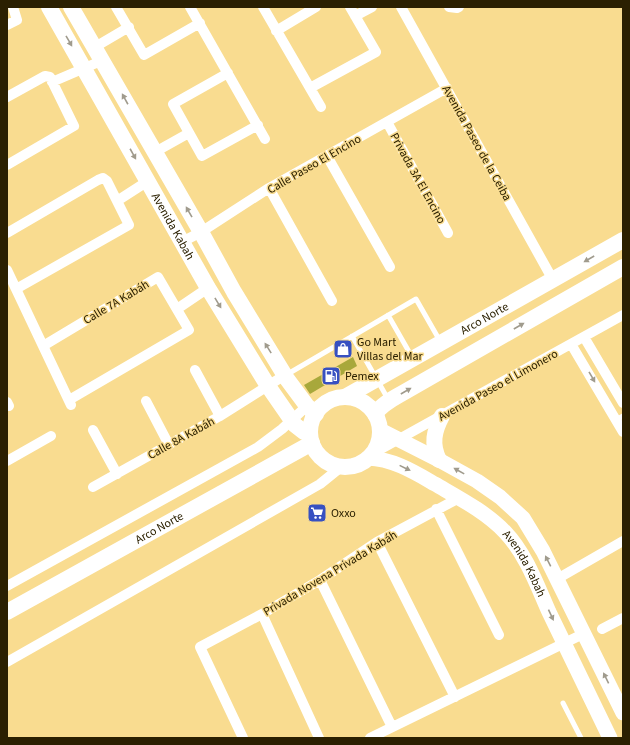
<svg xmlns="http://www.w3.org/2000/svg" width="630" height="745" font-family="'Source Sans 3',sans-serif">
<rect width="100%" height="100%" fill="#f9dc90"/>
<!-- building -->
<path fill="#a8a83b" d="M 353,357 L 357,366 L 310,394 L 304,385 Z"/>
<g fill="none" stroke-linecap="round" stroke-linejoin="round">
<!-- lane -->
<path stroke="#fff" stroke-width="5" d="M 388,315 L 412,357
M 352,336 L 388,399
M 286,375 L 416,299 L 440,341
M 616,420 L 623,416
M 563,703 L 581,738"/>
<!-- street -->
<path stroke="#fff" stroke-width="10" d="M 116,7 L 144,55 L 200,23
M 190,7 L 265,139
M 263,7 L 321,107
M 401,7 L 553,280
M 449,7 L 457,8 L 459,7
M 355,16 L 372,7
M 7,25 L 17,20 L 13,7
M 276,31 L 316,7
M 95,47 L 129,27
M 228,73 L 173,104 L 202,156 L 258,125
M 52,82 L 101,61
M 310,88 L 376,52 L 350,7
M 7,97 L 45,76 L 50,77 L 74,126 L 7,165
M 387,122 L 448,233
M 155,152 L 189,133
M 327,156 L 390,267
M 269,188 L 332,301
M 117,201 L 148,181
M 7,233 L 98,180 L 103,178 L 107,181 L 129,225 L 16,289
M 182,242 L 201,232 L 269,188 L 447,88
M 7,270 L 71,405
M 177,309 L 208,288
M 584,337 L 623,403
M 571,344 L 623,432
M 43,346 L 158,277 L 189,330 L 69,400
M 195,370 L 220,416
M 146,401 L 169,445
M 7,402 L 9,406
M 93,430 L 117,474
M 372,454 L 623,315
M 7,461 L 51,436
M 93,487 L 220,416 L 285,375
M 436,509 L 499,635
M 377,542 L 455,697
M 557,579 L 623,541
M 320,580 L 392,727
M 7,586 L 258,447 L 282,429 L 307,406
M 262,614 L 319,738
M 602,629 L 623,618
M 7,662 L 320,484 L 341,467
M 243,738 L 200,647 L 262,614 L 320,580 L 377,542 L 459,498
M 370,738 L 585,633"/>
<!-- secondary -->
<g stroke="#fff" stroke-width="15">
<path d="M 380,430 L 439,460 L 477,481 L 500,497 L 523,518 L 543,551 L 623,713"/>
<path id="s1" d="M 368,458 C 393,459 414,472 435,484 C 459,498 486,512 505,532 C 526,554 537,585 549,612 C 569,654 590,696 610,738"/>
</g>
<!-- primary -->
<g stroke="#fff" stroke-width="16">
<path id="s2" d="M 49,7 L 208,288 L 268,386 L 295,425 L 304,432 L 310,434"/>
<path d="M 71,7 L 201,232 L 234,292 L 287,379 L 307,406 L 316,414"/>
<path id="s3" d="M 345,397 L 623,240"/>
<circle cx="345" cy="432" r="35"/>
<path d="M 375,414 C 381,405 392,399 401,394 L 623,267"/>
<path d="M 439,460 C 431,444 434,431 442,416"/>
<path id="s4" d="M 7,612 L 312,443"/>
</g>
</g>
<!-- one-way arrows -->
<defs><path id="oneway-solid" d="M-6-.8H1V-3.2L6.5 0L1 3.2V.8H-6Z"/></defs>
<g fill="#a09b8d">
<use href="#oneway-solid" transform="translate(69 41) rotate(60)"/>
<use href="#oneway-solid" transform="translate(125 99) rotate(-119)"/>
<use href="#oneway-solid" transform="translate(133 154) rotate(61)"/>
<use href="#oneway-solid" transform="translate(189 212) rotate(-120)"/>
<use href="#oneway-solid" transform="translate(589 259) rotate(150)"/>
<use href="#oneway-solid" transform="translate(218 303) rotate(59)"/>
<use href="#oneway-solid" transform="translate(519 326) rotate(-30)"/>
<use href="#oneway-solid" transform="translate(268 348) rotate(-122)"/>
<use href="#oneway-solid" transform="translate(592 377) rotate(60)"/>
<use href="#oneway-solid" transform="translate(406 391) rotate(-30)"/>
<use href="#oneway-solid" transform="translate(405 468) rotate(26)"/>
<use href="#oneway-solid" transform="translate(459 471) rotate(-151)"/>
<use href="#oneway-solid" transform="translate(548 561) rotate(-117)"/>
<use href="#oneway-solid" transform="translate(551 615) rotate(65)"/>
<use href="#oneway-solid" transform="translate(606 678) rotate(-116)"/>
</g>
<!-- icons -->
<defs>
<g id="shop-square" transform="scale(1)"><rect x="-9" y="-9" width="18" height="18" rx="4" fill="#3750c1" stroke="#f9dc90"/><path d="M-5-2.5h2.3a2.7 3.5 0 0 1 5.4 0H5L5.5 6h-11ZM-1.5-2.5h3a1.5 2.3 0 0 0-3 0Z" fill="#fff"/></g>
<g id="fuel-square" transform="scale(1)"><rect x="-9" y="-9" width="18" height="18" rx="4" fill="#3750c1" stroke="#f9dc90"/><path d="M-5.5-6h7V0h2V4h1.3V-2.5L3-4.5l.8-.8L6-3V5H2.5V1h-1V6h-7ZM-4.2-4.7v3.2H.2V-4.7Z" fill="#fff"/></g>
<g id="supermarket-square" transform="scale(1)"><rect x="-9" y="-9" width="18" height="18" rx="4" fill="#3750c1" stroke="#f9dc90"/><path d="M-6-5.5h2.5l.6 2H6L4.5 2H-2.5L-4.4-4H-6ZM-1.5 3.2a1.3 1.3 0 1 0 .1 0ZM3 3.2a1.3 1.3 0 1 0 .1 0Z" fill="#fff"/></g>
</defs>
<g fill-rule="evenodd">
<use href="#shop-square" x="343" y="349"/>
<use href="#fuel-square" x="331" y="376"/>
<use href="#supermarket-square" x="317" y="513"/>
</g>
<g text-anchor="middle" stroke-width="3" stroke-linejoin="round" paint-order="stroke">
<!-- street labels -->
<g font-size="12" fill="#2b2001" stroke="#f9dc90">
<text transform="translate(477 143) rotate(61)" y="4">Avenida Paseo de la Ceiba</text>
<text transform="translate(314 164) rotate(-30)" y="4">Calle Paseo El Encino</text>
<text transform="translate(418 178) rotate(61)" y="4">Privada 3A El Encino</text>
<text dy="4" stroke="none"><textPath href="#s2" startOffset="252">Avenida Kabah</textPath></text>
<text transform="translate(116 302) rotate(-31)" y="4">Calle 7A Kabáh</text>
<text dy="4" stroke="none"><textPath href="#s3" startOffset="160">Arco Norte</textPath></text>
<text transform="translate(498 385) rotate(-29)" y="4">Avenida Paseo el Limonero</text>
<text transform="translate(181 438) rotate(-29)" y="4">Calle 8A Kabáh</text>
<text dy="4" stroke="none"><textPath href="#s4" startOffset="174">Arco Norte</textPath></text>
<text dy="4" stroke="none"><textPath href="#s1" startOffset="195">Avenida Kabah</textPath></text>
<text transform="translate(330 573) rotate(-31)" y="4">Privada Novena Privada Kabáh</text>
</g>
<!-- poi labels -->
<g font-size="12" fill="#2b2001" stroke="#f9dc90" text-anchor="start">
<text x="357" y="346">Go Mart<tspan x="357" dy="14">Villas del Mar</tspan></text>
<text x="345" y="380">Pemex</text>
<text x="331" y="517">Oxxo</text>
</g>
</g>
<!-- border -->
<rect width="630" height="745" fill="none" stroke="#2b2001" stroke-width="16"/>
</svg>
